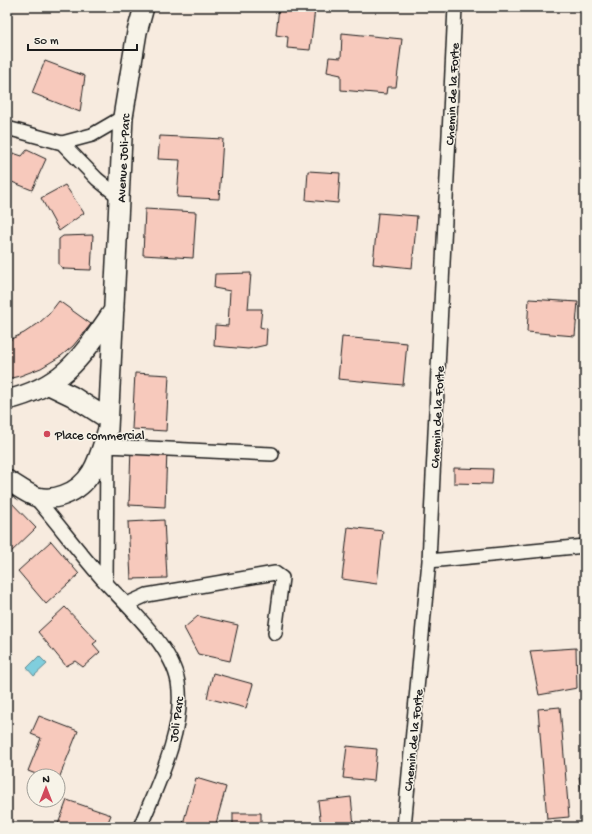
<svg xmlns="http://www.w3.org/2000/svg" width="592" height="834" font-family="'Gochi Hand',sans-serif">
<rect width="100%" height="100%" fill="#f7ebdf"/>
<filter id="ink" filterUnits="userSpaceOnUse"><feTurbulence type="fractalNoise" baseFrequency=".025" numOctaves="2"/><feDisplacementMap in="SourceGraphic" scale="8" xChannelSelector="R" yChannelSelector="G"/><feConvolveMatrix kernelMatrix="1 2 1 2 8 2 1 2 1" color-interpolation-filters="sRGB"/></filter>
<g filter="url(#ink)">
<!-- water -->
<path fill="#80cedd" stroke="#588790" d="M 39,656 L 47,664 L 34,676 L 27,668 Z"/>
<!-- building -->
<path fill="#f7c9bc" stroke="#1c1c1c" d="M 279,7 L 315,9 L 310,50 L 287,48 L 288,37 L 276,35 Z
M 342,33 L 402,39 L 396,87 L 387,87 L 386,94 L 341,90 L 341,75 L 327,72 L 329,57 L 341,58 Z
M 45,61 L 85,76 L 80,112 L 32,93 Z
M 160,136 L 223,139 L 219,199 L 177,197 L 180,160 L 158,159 Z
M 27,150 L 46,159 L 32,190 L 7,180 L 7,164 L 13,153 L 22,156 Z
M 308,171 L 340,173 L 338,203 L 306,200 Z
M 65,185 L 84,213 L 59,231 L 41,198 Z
M 145,209 L 196,212 L 193,258 L 143,255 Z
M 378,213 L 417,216 L 412,268 L 373,264 Z
M 93,235 L 91,270 L 64,269 L 59,265 L 59,239 L 63,236 Z
M 251,273 L 248,309 L 262,309 L 260,327 L 267,329 L 266,345 L 248,349 L 214,346 L 215,325 L 228,326 L 230,291 L 214,288 L 215,274 Z
M 529,299 L 578,302 L 575,336 L 527,332 Z
M 59,301 L 91,324 L 73,346 L 61,356 L 41,368 L 20,376 L 7,379 L 7,341 L 24,333 L 39,323 L 49,314 Z
M 342,337 L 407,343 L 403,385 L 338,379 Z
M 135,373 L 169,375 L 166,431 L 132,429 Z
M 131,448 L 167,450 L 165,507 L 129,505 Z
M 454,468 L 493,469 L 492,484 L 454,483 Z
M 7,498 L 36,528 L 8,555 L 7,554 Z
M 164,520 L 167,578 L 131,579 L 128,522 Z
M 348,527 L 383,531 L 377,584 L 342,579 Z
M 51,541 L 79,574 L 46,604 L 18,571 Z
M 65,607 L 97,641 L 93,644 L 100,652 L 83,667 L 75,661 L 66,666 L 38,632 Z
M 198,616 L 238,625 L 230,661 L 198,654 L 184,628 Z
M 576,648 L 577,688 L 539,695 L 530,651 Z
M 213,673 L 253,684 L 246,708 L 207,698 Z
M 560,707 L 569,817 L 547,819 L 538,709 Z
M 39,716 L 78,731 L 58,781 L 58,776 L 41,776 L 28,771 L 41,738 L 31,734 Z
M 347,746 L 377,749 L 374,781 L 343,778 Z
M 585,776 L 585,814 L 579,777 Z
M 196,778 L 226,787 L 215,827 L 182,827 Z
M 351,797 L 354,826 L 321,826 L 318,801 Z
M 67,800 L 111,815 L 106,827 L 57,827 Z
M 233,813 L 261,813 L 261,827 L 233,827 Z"/>
<g fill="none" stroke-linecap="round" stroke-linejoin="round">
<!-- street casing -->
<g stroke="#1c1c1c" stroke-width="16">
<path id="street" d="M 7,128 L 62,143 L 97,179 L 119,197
M 62,143 L 92,135 L 123,117
M 107,446 L 272,454
M 35,497 C 59,525 81,555 106,583 C 130,609 172,647 178,682 C 186,727 157,786 140,827
M 429,561 L 585,546
M 106,583 L 107,445
M 127,604 L 147,595 L 275,573 L 282,578 L 275,633
M 404,827 L 429,561 L 455,7"/>
</g>
<!-- secondary casing -->
<g stroke="#1c1c1c" stroke-width="22">
<path id="secondary" d="M 49,385 L 72,396 L 108,419
M 7,400 C 65,386 82,356 114,310
M 7,480 C 16,485 27,494 37,497 C 45,499 56,498 64,495 C 94,484 99,457 108,429 L 123,117 L 137,32 L 144,7"/>
</g>
<!-- street -->
<use href="#street" stroke="#f7f3e8" stroke-width="13"/>
<!-- secondary -->
<use href="#secondary" stroke="#f7f3e8" stroke-width="19"/>
</g>
</g>
<!-- markers -->
<circle fill="#d1495b" stroke="#f7f3e8" stroke-width="1.5" cx="47" cy="434" r="4"/>
<g text-anchor="middle" stroke-width="3" stroke-linejoin="round" paint-order="stroke">
<!-- street labels -->
<g font-size="13" fill="#1c1c1c" stroke="#f7f3e8">
<text transform="translate(451 94) rotate(-87)" y="5">Chemin de la Forte</text>
<text transform="translate(122 158) rotate(-87)" y="5">Avenue Joli-Parc</text>
<text transform="translate(436 417) rotate(-87)" y="5">Chemin de la Forte</text>
<text transform="translate(175 719) rotate(-82)" y="5">Joli Parc</text>
<text transform="translate(412 740) rotate(-84)" y="5">Chemin de la Forte</text>
</g>
<!-- poi labels -->
<g font-size="13" fill="#1c1c1c" stroke="#f7f3e8" text-anchor="start">
<text x="55" y="439">Place commercial</text>
</g>
</g>
<!-- margin -->
<rect width="592" height="834" fill="none" stroke="#f7f3e8" stroke-width="24"/>
<rect x="12" y="12" width="568" height="810" fill="none" stroke="#1c1c1c" stroke-width="1.5" filter="url(#ink)"/>
<!-- north arrow -->
<g transform="translate(46 788)"><circle r="19" fill="#f7f3e8" stroke="#9f9d96"/>
<path d="M0-3L7 15L0 10L-7 15Z" fill="#d1495b"/>
<text y="-6" font-size="11" font-weight="bold" text-anchor="middle" fill="#1c1c1c">N</text>
</g>
<!-- scale -->
<path d="M28 44v6h109v-6" fill="none" stroke="#1c1c1c" stroke-width="2"/>
<text x="34" y="44" font-size="12" fill="#1c1c1c" stroke="#f7f3e8" stroke-width="3" paint-order="stroke">50 m</text>
</svg>
